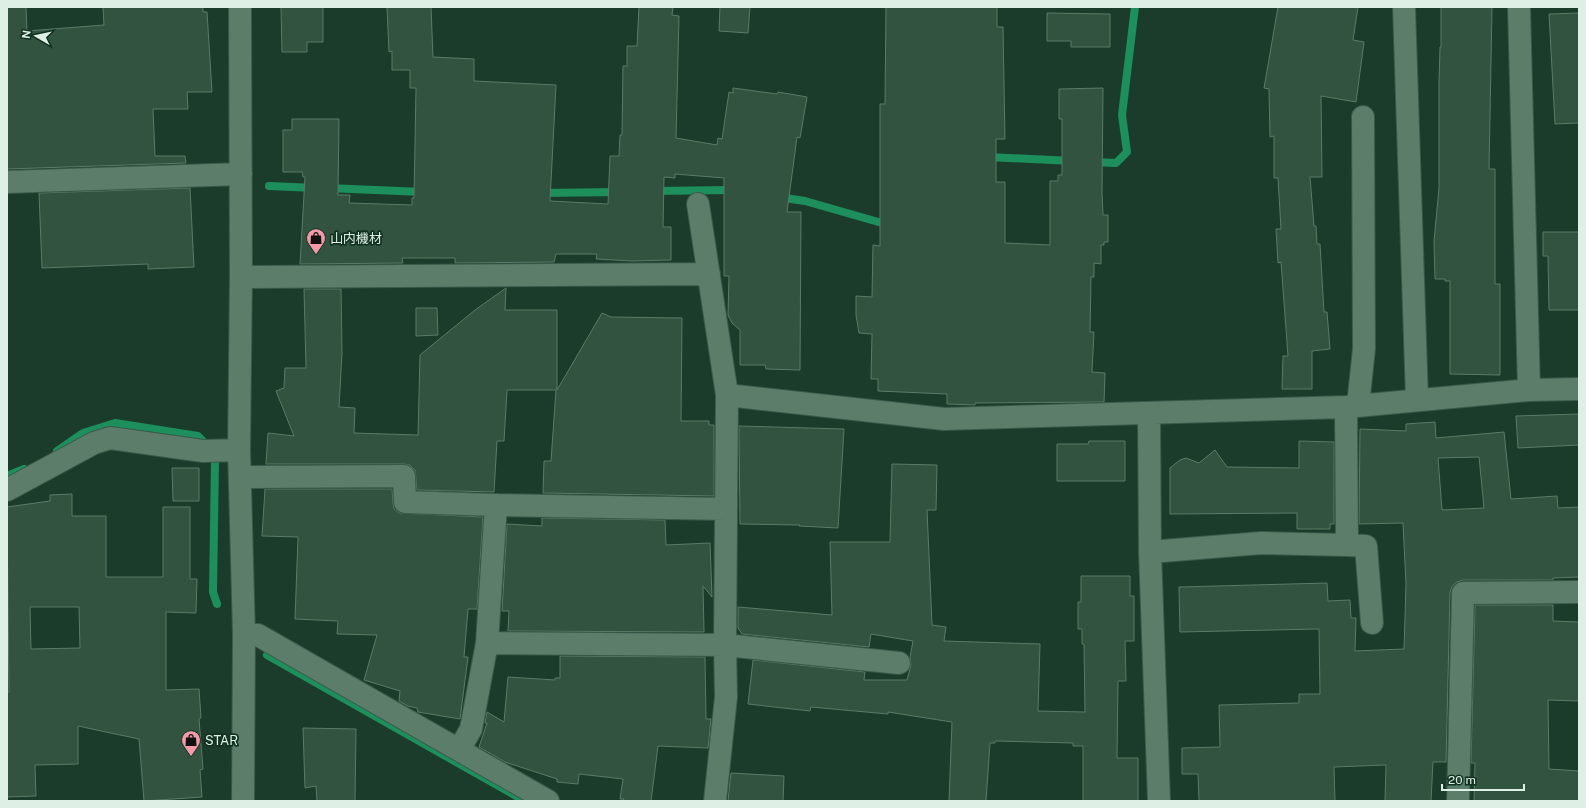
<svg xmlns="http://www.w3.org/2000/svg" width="1586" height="808" font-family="'Public Sans','Noto Sans JP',sans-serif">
<rect width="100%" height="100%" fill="#1c3c2b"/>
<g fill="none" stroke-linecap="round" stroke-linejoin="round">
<!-- stream -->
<path stroke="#1c8f5c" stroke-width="8" d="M 987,157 L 1073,161
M 1092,162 L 1116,163 L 1127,152 L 1122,115 L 1135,7
M 269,186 L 315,188
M 327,188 L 423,192
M 653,191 L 733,190
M 541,193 L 619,192
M 778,197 L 805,201 L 889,225
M 57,451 L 83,433 L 115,423 L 198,436 L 205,443
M 215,460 L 213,592 L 217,604
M 7,476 L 24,469
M 267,655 L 525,801"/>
</g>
<!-- building -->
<path fill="#335341" stroke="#597b67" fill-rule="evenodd" d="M 7,7 L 26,7 L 27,31 L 104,25 L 103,7 L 203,7 L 203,12 L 207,12 L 212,92 L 187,92 L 188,109 L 153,109 L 155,156 L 185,156 L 186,163 L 7,169 Z
M 281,7 L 323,7 L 323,42 L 307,42 L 307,52 L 282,52 Z
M 387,7 L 431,7 L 433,57 L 474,59 L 474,81 L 556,85 L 550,201 L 608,204 L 610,156 L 619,156 L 620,135 L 622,135 L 623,66 L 627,66 L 627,46 L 637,46 L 639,7 L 673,7 L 672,15 L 679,16 L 676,138 L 717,145 L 718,138 L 722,139 L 729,92 L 733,93 L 733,88 L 777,94 L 778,92 L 807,97 L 800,138 L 797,137 L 787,212 L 801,212 L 800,370 L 766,369 L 765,365 L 740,365 L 740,330 L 732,323 L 728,315 L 729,276 L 724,276 L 724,178 L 675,174 L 675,178 L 664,177 L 663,227 L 671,227 L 671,260 L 632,261 L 596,259 L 597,254 L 556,254 L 554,262 L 455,263 L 455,258 L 402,258 L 403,263 L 300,264 L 305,177 L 303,177 L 302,172 L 283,172 L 283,130 L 292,130 L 292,119 L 339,119 L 338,195 L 350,195 L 349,203 L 412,205 L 412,198 L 414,198 L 416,88 L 410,88 L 410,70 L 392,70 L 392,51 L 389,52 Z
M 720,7 L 750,7 L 748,33 L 719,31 Z
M 886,7 L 997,7 L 997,27 L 1003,27 L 1005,139 L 996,139 L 996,182 L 1005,182 L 1005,243 L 1050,245 L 1050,181 L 1058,181 L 1058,175 L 1062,175 L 1062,119 L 1059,119 L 1059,89 L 1103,88 L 1102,193 L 1103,215 L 1108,215 L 1108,242 L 1104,242 L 1104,245 L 1101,245 L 1101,264 L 1094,263 L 1094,277 L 1091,277 L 1090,332 L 1094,332 L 1092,372 L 1105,373 L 1104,402 L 975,403 L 975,405 L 947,404 L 947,394 L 878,391 L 878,379 L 871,379 L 872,334 L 859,333 L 856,315 L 856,296 L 872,297 L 873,245 L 880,246 L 880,104 L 885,104 Z
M 1278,7 L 1358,7 L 1353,40 L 1364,42 L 1356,102 L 1321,96 L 1322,177 L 1310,177 L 1314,226 L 1316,226 L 1317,244 L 1320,244 L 1324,312 L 1327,312 L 1330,349 L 1312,351 L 1312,389 L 1282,389 L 1283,356 L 1288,356 L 1281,262 L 1278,263 L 1276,229 L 1281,229 L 1278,178 L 1274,178 L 1274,136 L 1270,137 L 1269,89 L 1264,88 Z
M 1441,7 L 1492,7 L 1489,169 L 1495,169 L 1495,284 L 1500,284 L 1500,375 L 1450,374 L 1450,281 L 1445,281 L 1445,279 L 1435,279 L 1434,241 L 1439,188 L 1439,82 L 1440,47 L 1441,47 Z
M 1047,13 L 1110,14 L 1110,47 L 1071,47 L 1071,41 L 1047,41 Z
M 1579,13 L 1579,123 L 1555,124 L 1549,14 Z
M 190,188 L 194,267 L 148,269 L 148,264 L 42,268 L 39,193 Z
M 1543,232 L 1579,232 L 1579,310 L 1549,310 L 1548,256 L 1543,256 Z
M 506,288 L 505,310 L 557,310 L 557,390 L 602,313 L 611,317 L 682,318 L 681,421 L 709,421 L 709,425 L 714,425 L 714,496 L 543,493 L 544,461 L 551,461 L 556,390 L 507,390 L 504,441 L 497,441 L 494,492 L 417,490 L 415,470 L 410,465 L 404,464 L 266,464 L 268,433 L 294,436 L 276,391 L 284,388 L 285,368 L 306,368 L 304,289 L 341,289 L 342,353 L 339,407 L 355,408 L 354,433 L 418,435 L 420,355 L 475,310 Z
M 416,308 L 437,308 L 438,335 L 416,336 Z
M 1579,414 L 1579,445 L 1518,448 L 1516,416 Z
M 1435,422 L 1436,438 L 1504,432 L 1511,499 L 1557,496 L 1558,508 L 1579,507 L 1579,577 L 1553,578 L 1553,580 L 1463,580 L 1457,582 L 1452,586 L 1450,593 L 1446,762 L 1433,762 L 1431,801 L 1385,801 L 1386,765 L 1334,767 L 1335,801 L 1199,801 L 1198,774 L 1182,774 L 1182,748 L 1220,747 L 1219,705 L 1299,703 L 1299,694 L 1320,694 L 1319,629 L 1180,632 L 1179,587 L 1327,583 L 1328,601 L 1350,600 L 1351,618 L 1356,618 L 1355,651 L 1404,649 L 1406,584 L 1403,523 L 1359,524 L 1360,429 L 1406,431 L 1406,424 ZM 1479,457 L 1484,508 L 1442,510 L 1438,458 Z
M 739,426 L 844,429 L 838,528 L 799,526 L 800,525 L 740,524 Z
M 1089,441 L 1125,441 L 1125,481 L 1057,481 L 1057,444 L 1088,444 Z
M 1299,441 L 1334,442 L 1334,524 L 1330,524 L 1330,529 L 1297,529 L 1297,513 L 1170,514 L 1170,468 L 1180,460 L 1186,458 L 1199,463 L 1215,450 L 1227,467 L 1299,468 Z
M 892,464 L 937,465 L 936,510 L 927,510 L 932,625 L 946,627 L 944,641 L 1040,644 L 1038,711 L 1085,712 L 1084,644 L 1082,644 L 1082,629 L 1078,629 L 1078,602 L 1081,602 L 1081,576 L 1130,576 L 1130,596 L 1134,596 L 1134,641 L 1125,641 L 1126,681 L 1118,681 L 1117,758 L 1138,758 L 1138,801 L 1083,801 L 1083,746 L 1073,746 L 1073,743 L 995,741 L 995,743 L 990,743 L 986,801 L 949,801 L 952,722 L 888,712 L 888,714 L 811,707 L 810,711 L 748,704 L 753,660 L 865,672 L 864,680 L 907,680 L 911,665 L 910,657 L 913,641 L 871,634 L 869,647 L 742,634 L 738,628 L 738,607 L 832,615 L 830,542 L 890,542 Z
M 172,468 L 199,468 L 199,501 L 173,501 Z
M 265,489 L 392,489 L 393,503 L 394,509 L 399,513 L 483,517 L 477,609 L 468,609 L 464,657 L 468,657 L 460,719 L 418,712 L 417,708 L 408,706 L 399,701 L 400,691 L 364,680 L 377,635 L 337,634 L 338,621 L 295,619 L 298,537 L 262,536 Z
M 72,494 L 72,516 L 106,516 L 106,577 L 163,577 L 163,507 L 190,507 L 190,579 L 197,579 L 196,613 L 166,612 L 166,690 L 199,689 L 201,718 L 199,719 L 203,769 L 200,770 L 202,797 L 144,801 L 139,739 L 78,726 L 78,764 L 35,765 L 36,796 L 7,797 L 7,692 L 9,692 L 7,507 L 50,501 L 50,495 ZM 30,607 L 79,607 L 80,648 L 31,649 Z
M 542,518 L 665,520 L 666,545 L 710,543 L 712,597 L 703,586 L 704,632 L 508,631 L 509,611 L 502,611 L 507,524 L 542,526 Z
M 1475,605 L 1553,605 L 1553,621 L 1579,622 L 1579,701 L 1548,700 L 1549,769 L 1579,771 L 1579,801 L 1474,801 L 1475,763 L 1471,763 Z
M 560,656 L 705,657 L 706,719 L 711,719 L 708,748 L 658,746 L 651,801 L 623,801 L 624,799 L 620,799 L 623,779 L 579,774 L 578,784 L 557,782 L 557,779 L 505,762 L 479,747 L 487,723 L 485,723 L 487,712 L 504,722 L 508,677 L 555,680 L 555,678 L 560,678 Z
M 303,728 L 356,729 L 355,801 L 317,801 L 316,786 L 305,788 Z
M 731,773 L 784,776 L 783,801 L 728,801 Z"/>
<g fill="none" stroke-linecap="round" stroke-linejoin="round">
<!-- minor casing -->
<g stroke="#3b584a" stroke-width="24">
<path id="minor" d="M 240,7 L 241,277 L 239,450 L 244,634 L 243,801
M 1404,7 L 1417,400
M 1519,7 L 1529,390
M 7,182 L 241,174
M 698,204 L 727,395 L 725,645 L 726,697 L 715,801
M 241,277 L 709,274
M 727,395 L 944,419 L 1346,407 L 1529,390 L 1579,389
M 1358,405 L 1364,349 L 1363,117
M 1149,414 L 1150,552 L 1159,801
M 240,477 L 404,476 L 405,502 L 496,505 L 487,643 L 471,729 L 459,750
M 7,490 L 94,443 L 110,438 L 203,451 L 239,450
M 496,505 L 726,509
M 1347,545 L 1366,546 L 1372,623
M 1150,552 L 1261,543 L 1347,545 L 1346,407
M 244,634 L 258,635 L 548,801
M 487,643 L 725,645 L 899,663
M 1458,801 L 1463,593 L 1579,592"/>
</g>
<!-- minor -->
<use href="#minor" stroke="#5b7d69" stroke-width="22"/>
</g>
<!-- icons -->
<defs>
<g id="shop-pin" transform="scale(1)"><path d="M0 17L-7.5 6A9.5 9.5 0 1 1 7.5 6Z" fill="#f39aaa" stroke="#123221"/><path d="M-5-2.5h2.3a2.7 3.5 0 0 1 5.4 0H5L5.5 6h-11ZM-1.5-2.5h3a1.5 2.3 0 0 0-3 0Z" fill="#111"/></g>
</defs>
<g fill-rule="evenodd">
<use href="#shop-pin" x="316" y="238"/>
<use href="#shop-pin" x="191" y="740"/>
</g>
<g text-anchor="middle" stroke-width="3.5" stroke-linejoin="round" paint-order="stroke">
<!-- poi labels -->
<g font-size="13" fill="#def0e5" stroke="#123221" text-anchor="start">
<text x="330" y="243">山内機材</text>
<text x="205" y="745">STAR</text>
</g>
</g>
<!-- border -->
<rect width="1586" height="808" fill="none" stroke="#def0e5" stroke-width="16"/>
<!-- north arrow -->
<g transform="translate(36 36) rotate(279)" stroke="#123221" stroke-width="3" paint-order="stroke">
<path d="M0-3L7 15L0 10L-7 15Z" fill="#def0e5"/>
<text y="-6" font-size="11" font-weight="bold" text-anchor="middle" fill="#def0e5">N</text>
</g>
<!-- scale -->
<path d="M1442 784v6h82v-6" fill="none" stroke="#def0e5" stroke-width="2"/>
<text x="1448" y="784" font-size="12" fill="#def0e5" stroke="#123221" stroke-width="3" paint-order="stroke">20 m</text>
</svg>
